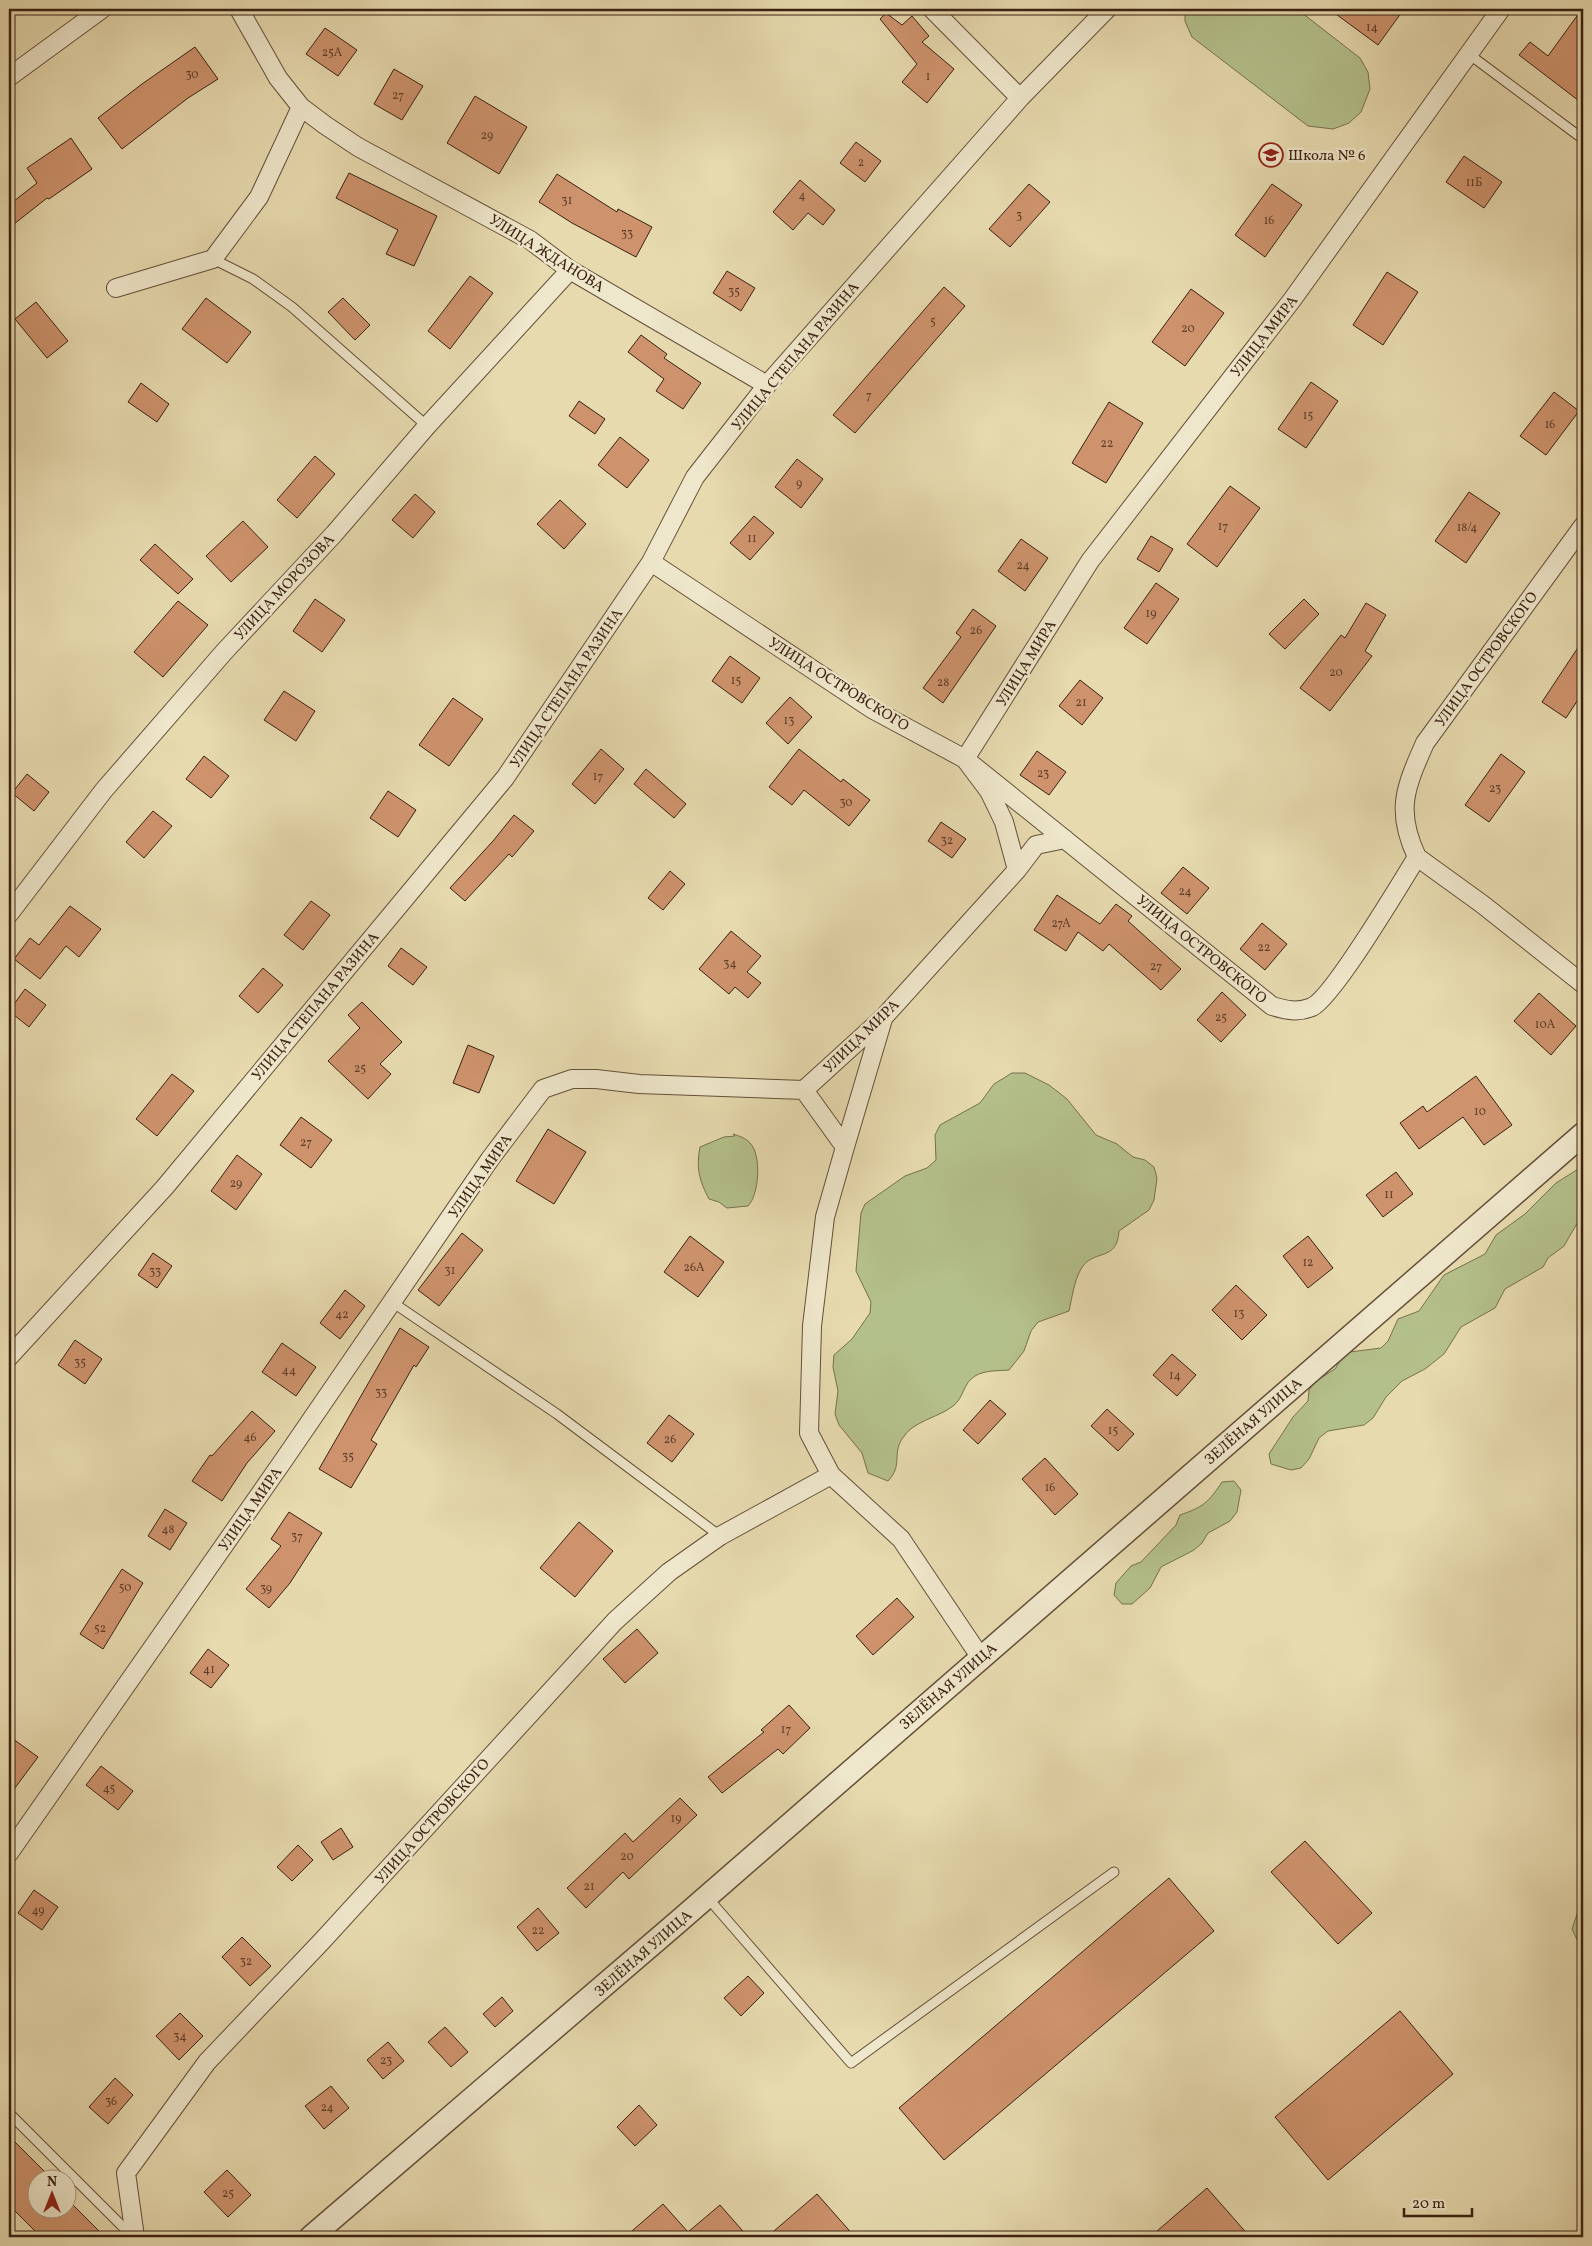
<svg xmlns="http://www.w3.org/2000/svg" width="1592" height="2246" font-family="Vollkorn,serif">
<rect width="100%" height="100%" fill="#e7daaf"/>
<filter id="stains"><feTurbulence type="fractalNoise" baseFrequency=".004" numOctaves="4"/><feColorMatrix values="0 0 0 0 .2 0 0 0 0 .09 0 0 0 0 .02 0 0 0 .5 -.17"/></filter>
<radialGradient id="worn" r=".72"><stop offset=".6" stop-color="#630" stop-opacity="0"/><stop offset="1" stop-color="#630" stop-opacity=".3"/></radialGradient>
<!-- green -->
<path fill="#b4c08b" stroke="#77704e" d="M 1185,9 L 1297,9 L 1360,58 L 1368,72 L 1370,89 L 1361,112 L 1349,123 L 1333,129 L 1308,126 L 1192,37 L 1185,21 Z
M 1012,1073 L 1025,1073 L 1049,1085 L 1067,1099 L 1096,1135 L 1117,1144 L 1133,1157 L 1145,1160 L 1154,1167 L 1157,1178 L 1154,1200 L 1149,1210 L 1119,1231 C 1117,1263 1093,1248 1081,1269 C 1074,1281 1072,1298 1069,1311 L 1038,1322 L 1031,1331 L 1024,1351 L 1009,1370 C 998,1371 985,1370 975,1376 C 963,1383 964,1398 953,1406 C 938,1418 912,1421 902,1439 C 892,1455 903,1465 888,1481 L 868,1473 L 862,1453 L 839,1425 L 835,1414 L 838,1391 L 833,1367 L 834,1355 L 852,1339 L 870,1313 L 871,1302 L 856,1271 L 861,1213 L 865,1204 L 905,1176 L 927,1168 L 936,1160 L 935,1135 L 940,1125 L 980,1103 L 994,1084 Z
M 733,1134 C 739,1136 746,1138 750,1143 C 762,1155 759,1195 748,1206 L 727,1208 L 719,1202 L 709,1199 C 699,1180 696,1168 700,1147 L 724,1137 L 735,1136 Z
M 1583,1166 L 1583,1213 L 1564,1246 L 1548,1258 L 1543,1267 L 1505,1289 L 1495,1308 L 1461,1327 L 1444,1354 L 1425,1369 L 1402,1381 L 1386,1397 L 1373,1418 L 1364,1425 L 1328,1431 L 1319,1438 L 1309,1459 L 1301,1468 L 1291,1470 L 1271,1464 L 1269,1454 L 1293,1417 L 1308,1401 L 1309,1390 L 1316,1381 L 1335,1369 L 1341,1359 L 1350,1352 L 1381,1348 L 1388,1341 L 1398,1319 L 1419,1311 L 1444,1275 L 1485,1254 L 1496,1235 L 1525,1214 L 1556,1183 Z
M 1234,1481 L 1241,1490 L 1237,1512 L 1230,1521 L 1208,1533 L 1202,1543 L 1194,1550 L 1161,1567 L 1150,1588 L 1132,1604 L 1122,1604 L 1114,1595 L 1116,1583 L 1131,1566 L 1141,1562 L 1176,1525 L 1180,1515 C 1203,1507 1208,1503 1222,1482 Z
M 1583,1897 L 1583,1948 L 1581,1948 L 1572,1929 Z"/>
<!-- building -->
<path fill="#ce936d" stroke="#3a2112" d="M 1329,9 L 1404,9 L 1378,45 Z
M 1582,9 L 1583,9 L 1583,104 L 1519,55 L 1530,42 L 1548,56 Z
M 886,13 L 902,25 L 912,16 L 929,36 L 922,42 L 954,69 L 927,103 L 902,82 L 917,64 L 880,19 Z
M 325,28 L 357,50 L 338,76 L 306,54 Z
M 195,47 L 218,79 L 188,98 L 122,149 L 98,118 L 142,84 Z
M 394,69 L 423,86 L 402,120 L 374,104 Z
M 475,96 L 527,127 L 499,174 L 447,143 Z
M 71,138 L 92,169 L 49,199 L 47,198 L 9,228 L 9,205 L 37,183 L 27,168 Z
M 856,142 L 881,161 L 865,182 L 840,163 Z
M 1464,156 L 1502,182 L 1484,208 L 1446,182 Z
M 349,173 L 437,216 L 414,266 L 386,254 L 398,230 L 336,198 Z
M 557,174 L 617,212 L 618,209 L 652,227 L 636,257 L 572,223 L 539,202 Z
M 800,180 L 835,210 L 823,225 L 808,213 L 793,230 L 773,212 Z
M 1029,184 L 1050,202 L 1010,247 L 989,229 Z
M 1272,184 L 1302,205 L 1265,257 L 1235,235 Z
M 727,271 L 755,288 L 741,311 L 713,293 Z
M 1387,272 L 1418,292 L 1383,345 L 1353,325 Z
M 470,276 L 493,293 L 450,349 L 428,331 Z
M 944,287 L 965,306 L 855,433 L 833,415 Z
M 1191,289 L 1224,313 L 1185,366 L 1152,342 Z
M 206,298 L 251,332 L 227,363 L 182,329 Z
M 343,298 L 370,325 L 355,340 L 328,312 Z
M 36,302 L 68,341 L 47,358 L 15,319 Z
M 641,335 L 667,354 L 664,358 L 701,383 L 683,409 L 656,391 L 664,379 L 628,352 Z
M 1311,382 L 1338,401 L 1306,448 L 1278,429 Z
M 141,383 L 169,404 L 157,422 L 128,402 Z
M 1554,392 L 1579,411 L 1546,455 L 1520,436 Z
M 579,401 L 605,419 L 595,434 L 569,416 Z
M 1109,402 L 1143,423 L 1106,483 L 1072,463 Z
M 620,437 L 649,460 L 627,488 L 598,465 Z
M 315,456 L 335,474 L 297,518 L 277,500 Z
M 797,459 L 823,479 L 801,508 L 775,487 Z
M 1230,486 L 1260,508 L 1217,567 L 1187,544 Z
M 1469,492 L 1500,513 L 1466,563 L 1435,541 Z
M 415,494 L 435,512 L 413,538 L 392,520 Z
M 560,500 L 586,524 L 564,549 L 537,524 Z
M 754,516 L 774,533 L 750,560 L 730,543 Z
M 243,521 L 268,547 L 231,582 L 206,556 Z
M 1151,536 L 1173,549 L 1159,572 L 1137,559 Z
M 1021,539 L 1048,558 L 1025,591 L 998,571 Z
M 155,544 L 193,579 L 178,594 L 140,560 Z
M 1156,583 L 1179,599 L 1147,644 L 1124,628 Z
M 315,599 L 345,620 L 322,652 L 293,631 Z
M 1304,599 L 1319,614 L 1285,649 L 1269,634 Z
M 178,601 L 208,625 L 163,677 L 134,652 Z
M 1366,603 L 1386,615 L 1365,651 L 1372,656 L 1330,711 L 1300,688 L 1341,635 L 1345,638 Z
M 973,609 L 996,626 L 943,703 L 923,688 L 961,637 L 956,633 Z
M 1583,640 L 1583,692 L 1566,718 L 1542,702 Z
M 730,656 L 760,678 L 742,703 L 712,681 Z
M 1080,680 L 1103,698 L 1082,725 L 1059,706 Z
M 284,691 L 315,711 L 296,741 L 264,720 Z
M 790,697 L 812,717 L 788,744 L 766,723 Z
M 453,698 L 483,719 L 449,766 L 419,745 Z
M 601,749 L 624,769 L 595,804 L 572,784 Z
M 799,749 L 841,782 L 843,779 L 870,800 L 849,826 L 804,790 L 792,805 L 769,787 Z
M 1037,751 L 1066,772 L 1049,795 L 1020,775 Z
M 1501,754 L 1525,772 L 1489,822 L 1465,805 Z
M 204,756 L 229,776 L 211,798 L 186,779 Z
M 646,769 L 686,804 L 674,818 L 634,784 Z
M 27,774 L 49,792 L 34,811 L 12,793 Z
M 388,791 L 416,810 L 398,837 L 370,818 Z
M 153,811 L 172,826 L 144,858 L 126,842 Z
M 514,815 L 534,831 L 512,857 L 509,854 L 465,901 L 450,888 L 493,841 Z
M 941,822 L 966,839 L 952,858 L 928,841 Z
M 1183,867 L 1209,888 L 1187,914 L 1161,893 Z
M 670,871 L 685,884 L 663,910 L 648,898 Z
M 1057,895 L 1100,924 L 1116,904 L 1132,916 L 1128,921 L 1181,969 L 1161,990 L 1109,944 L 1103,951 L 1078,932 L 1066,951 L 1034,930 Z
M 311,901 L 330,915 L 303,950 L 284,935 Z
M 70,906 L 101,929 L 79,957 L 66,946 L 40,979 L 14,959 L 30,938 L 39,945 Z
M 1262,923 L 1287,944 L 1265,970 L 1240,949 Z
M 731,931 L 761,956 L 747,972 L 761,983 L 748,998 L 735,987 L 729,994 L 699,969 Z
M 401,948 L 427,967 L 413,985 L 388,966 Z
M 263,968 L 283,985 L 258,1013 L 239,996 Z
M 25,989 L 46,1005 L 29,1027 L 9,1011 Z
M 1222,992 L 1246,1015 L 1221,1042 L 1197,1020 Z
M 1539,993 L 1576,1026 L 1551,1055 L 1514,1021 Z
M 362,1002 L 402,1042 L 380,1064 L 391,1074 L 368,1099 L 328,1061 L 360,1028 L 348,1015 Z
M 468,1045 L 494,1056 L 479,1093 L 453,1083 Z
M 172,1074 L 194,1091 L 157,1136 L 136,1119 Z
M 1476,1076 L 1512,1125 L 1484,1145 L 1463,1117 L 1419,1149 L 1400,1123 L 1423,1106 L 1427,1112 Z
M 301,1117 L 332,1140 L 311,1168 L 280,1145 Z
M 548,1129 L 586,1152 L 554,1204 L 516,1181 Z
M 237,1155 L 262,1174 L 236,1210 L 211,1191 Z
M 1396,1172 L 1413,1194 L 1383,1217 L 1366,1195 Z
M 462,1233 L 483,1250 L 439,1306 L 418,1290 Z
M 690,1236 L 724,1262 L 698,1297 L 664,1272 Z
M 1308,1236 L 1333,1268 L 1308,1288 L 1283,1256 Z
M 153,1253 L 172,1266 L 157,1288 L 138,1275 Z
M 1236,1285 L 1267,1315 L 1242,1340 L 1212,1310 Z
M 345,1290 L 365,1306 L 340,1339 L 320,1323 Z
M 400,1328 L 429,1347 L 416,1367 L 414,1365 L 371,1440 L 377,1444 L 351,1488 L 319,1469 Z
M 75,1340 L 102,1359 L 85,1384 L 58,1365 Z
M 282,1343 L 316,1367 L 296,1396 L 262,1372 Z
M 1172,1354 L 1196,1375 L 1177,1396 L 1153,1375 Z
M 990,1400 L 1006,1414 L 978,1444 L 963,1430 Z
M 1107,1409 L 1134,1434 L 1118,1451 L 1091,1426 Z
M 252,1411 L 275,1431 L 247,1463 L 222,1501 L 192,1481 L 210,1455 L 212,1456 Z
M 669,1415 L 694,1434 L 672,1462 L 647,1443 Z
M 1045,1458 L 1078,1494 L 1055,1515 L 1022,1479 Z
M 165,1509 L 187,1523 L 170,1550 L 148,1536 Z
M 289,1512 L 322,1533 L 290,1583 L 269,1608 L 246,1589 L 281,1546 L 271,1539 Z
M 579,1522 L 613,1551 L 575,1597 L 540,1568 Z
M 122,1569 L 143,1583 L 103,1649 L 80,1634 Z
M 897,1598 L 914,1617 L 873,1655 L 856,1636 Z
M 637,1629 L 658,1653 L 625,1683 L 603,1659 Z
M 208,1649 L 229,1665 L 211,1688 L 190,1673 Z
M 789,1705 L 810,1728 L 783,1754 L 778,1749 L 722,1793 L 708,1777 L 764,1732 L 761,1730 Z
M 9,1736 L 38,1757 L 9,1796 Z
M 101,1766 L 133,1791 L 118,1810 L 86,1785 Z
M 680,1798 L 697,1815 L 629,1879 L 623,1872 L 586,1908 L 567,1888 L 625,1833 L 633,1842 Z
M 341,1828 L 353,1847 L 333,1860 L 321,1842 Z
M 1305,1841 L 1372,1913 L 1338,1944 L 1271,1872 Z
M 298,1845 L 313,1860 L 292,1881 L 277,1867 Z
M 1169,1878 L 1214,1931 L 944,2160 L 899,2108 Z
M 34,1890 L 58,1907 L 42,1930 L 18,1913 Z
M 538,1908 L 559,1933 L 537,1951 L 517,1927 Z
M 242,1937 L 271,1966 L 250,1986 L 222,1957 Z
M 748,1976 L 764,1993 L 741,2016 L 724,1998 Z
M 502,1997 L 513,2011 L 495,2027 L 483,2014 Z
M 1400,2011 L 1453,2074 L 1328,2180 L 1275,2117 Z
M 180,2013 L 203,2036 L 179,2060 L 156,2036 Z
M 445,2027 L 468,2052 L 451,2067 L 428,2042 Z
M 388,2042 L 404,2061 L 383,2079 L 367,2060 Z
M 115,2078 L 133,2095 L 108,2124 L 89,2107 Z
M 331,2086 L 349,2108 L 324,2129 L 305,2106 Z
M 639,2105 L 657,2125 L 635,2146 L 617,2127 Z
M 9,2136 L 51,2178 L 38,2178 L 38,2208 L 68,2208 L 68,2200 L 105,2237 L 41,2237 L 9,2205 Z
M 227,2170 L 251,2195 L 228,2217 L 204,2192 Z
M 1207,2188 L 1250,2237 L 1150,2237 Z
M 817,2194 L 855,2237 L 767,2237 Z
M 663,2204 L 688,2232 L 720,2205 L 748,2237 L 625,2237 Z"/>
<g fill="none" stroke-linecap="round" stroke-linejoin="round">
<!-- service casing -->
<g stroke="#654f39" stroke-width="11">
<path id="service" d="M 1470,55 L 1583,139
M 213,259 L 253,279 L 292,307 L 427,426
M 392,1302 L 557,1414 L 720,1536
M 707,1897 L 851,2063 L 1114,1872
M 9,2113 L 132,2236"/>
</g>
<!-- minor casing -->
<g stroke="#654f39" stroke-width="20">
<path id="minor" d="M 239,9 L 278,78 L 301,107 L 325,125 L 358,147 L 530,240 L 570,270 L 767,385
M 932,9 L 1020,98
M 9,77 L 102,9
M 116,288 L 213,259 L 259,197 L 301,107
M 651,562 L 872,709 L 965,759 L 1272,1006 C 1286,1010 1297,1013 1312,1007 C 1333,997 1401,883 1417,857 C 1395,811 1405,788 1425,743 L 1583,526
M 1417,857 L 1482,904 L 1583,984
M 1017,870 L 1036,845 L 1065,839
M 9,914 L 104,790 L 224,652 L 334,534 L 427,426 L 570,270
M 804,1090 L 845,1147 L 825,1217 L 812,1326 L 809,1433 L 831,1475 L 901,1539 L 981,1658
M 845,1147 L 883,1019
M 9,1357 L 165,1187 L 505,778 L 651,562 L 695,477 L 767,385 L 1020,98 L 1107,9
M 9,1853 L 283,1461 L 490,1159 L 543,1089 L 572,1079 L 596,1079 L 639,1084 L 804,1090 L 883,1018 L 1017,870 L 1004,822 L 989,791 L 965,759 L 1090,561 L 1292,300 L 1501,9
M 135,2237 L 126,2173 L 207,2062 L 322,1941 L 615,1621 L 669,1572 L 720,1536 L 831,1475"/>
</g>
<!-- tertiary casing -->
<g stroke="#654f39" stroke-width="25">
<path id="tertiary" d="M 311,2237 L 679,1921 L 1583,1134"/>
</g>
<!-- service -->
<use href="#service" stroke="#efe7cb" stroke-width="9"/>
<!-- minor -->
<use href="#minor" stroke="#efe7cb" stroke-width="18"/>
<!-- tertiary -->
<use href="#tertiary" stroke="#efe7cb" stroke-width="22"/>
</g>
<!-- icons -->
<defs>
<g id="school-ring" transform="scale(1.25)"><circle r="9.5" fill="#efe7cb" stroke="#8f2418" stroke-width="1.5"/><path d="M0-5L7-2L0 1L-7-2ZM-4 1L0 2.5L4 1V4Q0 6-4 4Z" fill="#8f2418"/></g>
</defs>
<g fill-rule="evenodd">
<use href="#school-ring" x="1271" y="155"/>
</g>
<g text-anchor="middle" stroke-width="5" stroke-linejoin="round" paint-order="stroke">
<!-- number labels -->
<g font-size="12" fill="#5f3e29">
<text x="1372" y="31">14</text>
<text x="332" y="56">25А</text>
<text x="192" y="78">30</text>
<text x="928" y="80">1</text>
<text x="398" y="99">27</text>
<text x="487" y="139">29</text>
<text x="861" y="166">2</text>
<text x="1474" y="186">11Б</text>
<text x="802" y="199">4</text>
<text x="567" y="204">31</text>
<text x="1019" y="219">3</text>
<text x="1269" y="224">16</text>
<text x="627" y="237">33</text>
<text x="734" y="295">35</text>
<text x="933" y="325">5</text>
<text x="1188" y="332">20</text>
<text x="869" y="399">7</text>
<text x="1308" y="419">15</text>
<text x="1550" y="428">16</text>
<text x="1107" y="447">22</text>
<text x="799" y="487">9</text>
<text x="1223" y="530">17</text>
<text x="1467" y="531">18/4</text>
<text x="752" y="542">11</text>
<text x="1023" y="569">24</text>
<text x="1151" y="617">19</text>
<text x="976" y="634">26</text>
<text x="1336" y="676">20</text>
<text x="736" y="684">15</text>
<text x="943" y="686">28</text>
<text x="1081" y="706">21</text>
<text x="789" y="724">13</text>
<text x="1043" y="777">23</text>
<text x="598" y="780">17</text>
<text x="1495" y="792">23</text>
<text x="846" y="806">30</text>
<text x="947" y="844">32</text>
<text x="1185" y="895">24</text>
<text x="1061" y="927">27А</text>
<text x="1264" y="951">22</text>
<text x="730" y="967">34</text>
<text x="1156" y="970">27</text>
<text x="1221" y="1021">25</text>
<text x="1545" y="1028">10А</text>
<text x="360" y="1072">25</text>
<text x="1480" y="1115">10</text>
<text x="306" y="1146">27</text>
<text x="236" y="1187">29</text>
<text x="1389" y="1198">11</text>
<text x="1308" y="1266">12</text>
<text x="694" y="1271">26А</text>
<text x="450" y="1274">31</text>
<text x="155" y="1275">33</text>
<text x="1239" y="1317">13</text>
<text x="342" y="1318">42</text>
<text x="80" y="1366">35</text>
<text x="289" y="1374">44</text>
<text x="1175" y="1379">14</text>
<text x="381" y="1396">33</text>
<text x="1113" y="1434">15</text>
<text x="250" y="1441">46</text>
<text x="670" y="1443">26</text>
<text x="348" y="1460">35</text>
<text x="1050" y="1491">16</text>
<text x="168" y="1533">48</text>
<text x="297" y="1540">37</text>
<text x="125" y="1591">50</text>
<text x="266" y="1592">39</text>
<text x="100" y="1632">52</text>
<text x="209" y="1673">41</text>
<text x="786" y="1733">17</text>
<text x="109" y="1792">45</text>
<text x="676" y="1822">19</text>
<text x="627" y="1860">20</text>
<text x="589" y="1890">21</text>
<text x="38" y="1914">49</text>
<text x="538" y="1934">22</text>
<text x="246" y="1965">32</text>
<text x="180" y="2040">34</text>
<text x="386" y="2064">23</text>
<text x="111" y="2105">36</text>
<text x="327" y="2111">24</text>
<text x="228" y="2197">25</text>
</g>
<!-- poi labels -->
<g font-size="15" fill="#3a2112" stroke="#efe7cb" text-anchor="start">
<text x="1288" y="160">Школа № 6</text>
</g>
<!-- street labels -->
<g font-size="15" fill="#3a2112" stroke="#efe7cb">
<text transform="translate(547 253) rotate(32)" y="5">УЛИЦА ЖДАНОВА</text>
<text transform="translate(1264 336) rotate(-52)" y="5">УЛИЦА МИРА</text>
<text transform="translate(795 356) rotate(-50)" y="5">УЛИЦА СТЕПАНА РАЗИНА</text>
<text transform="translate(284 587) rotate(-47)" y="5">УЛИЦА МОРОЗОВА</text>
<text transform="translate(1486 659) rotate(-54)" y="5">УЛИЦА ОСТРОВСКОГО</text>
<text transform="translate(1026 663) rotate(-58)" y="5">УЛИЦА МИРА</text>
<text transform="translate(839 684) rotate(32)" y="5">УЛИЦА ОСТРОВСКОГО</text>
<text transform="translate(566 688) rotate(-56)" y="5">УЛИЦА СТЕПАНА РАЗИНА</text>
<text transform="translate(1202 949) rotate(39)" y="5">УЛИЦА ОСТРОВСКОГО</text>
<text transform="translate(315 1006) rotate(-50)" y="5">УЛИЦА СТЕПАНА РАЗИНА</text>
<text transform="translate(861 1036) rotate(-44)" y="5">УЛИЦА МИРА</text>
<text transform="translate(480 1176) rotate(-55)" y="5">УЛИЦА МИРА</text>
<text transform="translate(1253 1421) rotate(-41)" y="5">ЗЕЛЁНАЯ УЛИЦА</text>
<text transform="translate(250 1509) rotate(-55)" y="5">УЛИЦА МИРА</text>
<text transform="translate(948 1686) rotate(-41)" y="5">ЗЕЛЁНАЯ УЛИЦА</text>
<text transform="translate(432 1821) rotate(-48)" y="5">УЛИЦА ОСТРОВСКОГО</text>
<text transform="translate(643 1953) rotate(-41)" y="5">ЗЕЛЁНАЯ УЛИЦА</text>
</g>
</g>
<!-- margin -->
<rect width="1592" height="2246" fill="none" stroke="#e7daaf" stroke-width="30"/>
<rect x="10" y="10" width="1572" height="2226" fill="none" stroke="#3a2112" stroke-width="2.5"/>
<rect x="15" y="15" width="1562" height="2216" fill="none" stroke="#3a2112"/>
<!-- north arrow -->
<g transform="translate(52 2194)"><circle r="24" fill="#efe7cb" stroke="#a79881"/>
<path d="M0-4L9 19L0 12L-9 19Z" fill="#8f2418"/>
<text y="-8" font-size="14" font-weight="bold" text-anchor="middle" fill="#3a2112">N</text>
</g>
<!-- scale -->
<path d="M1404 2208v8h68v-8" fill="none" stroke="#3a2112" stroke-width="2.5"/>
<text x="1412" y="2208" font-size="15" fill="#3a2112" stroke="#efe7cb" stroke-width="4" paint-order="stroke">20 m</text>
<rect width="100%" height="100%" filter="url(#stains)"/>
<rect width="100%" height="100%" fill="url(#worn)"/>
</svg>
